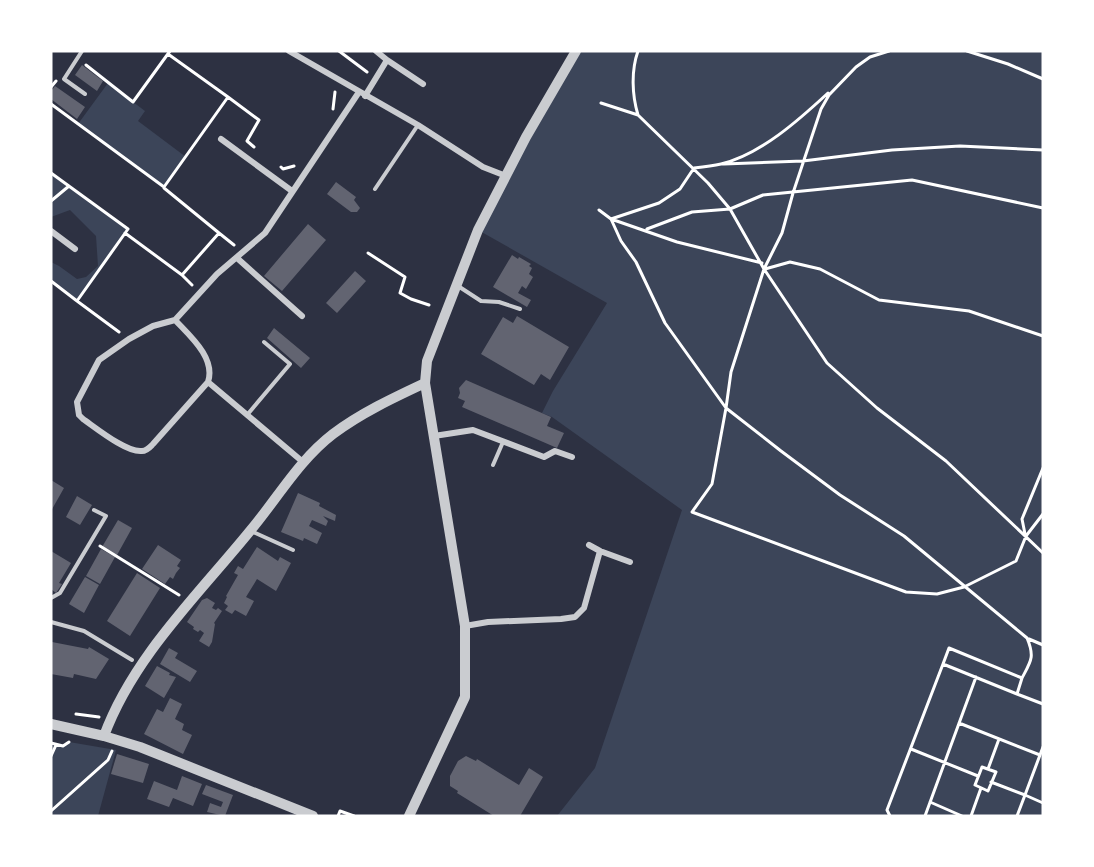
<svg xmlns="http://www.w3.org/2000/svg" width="1094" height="867" font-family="Jost,sans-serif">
<rect width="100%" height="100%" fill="#2d3142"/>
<!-- green -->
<path fill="#3c4559" d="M 576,51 L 1043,51 L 1043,816 L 557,816 L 595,768 L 682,510 L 552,417 L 542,413 L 553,391 L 607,303 L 478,230 Z
M 108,83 L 145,111 L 138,121 L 186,157 L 164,187 L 78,124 Z
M 51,173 L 128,229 L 77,301 L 51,281 L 51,262 L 59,266 L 77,279 L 86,277 L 98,266 L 96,236 L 70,210 L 51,217 Z
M 69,742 L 116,750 L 98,816 L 51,816 L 51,743 L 63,746 Z"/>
<!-- building -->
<path fill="#626471" d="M 82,65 L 103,81 L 97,91 L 75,75 Z
M 55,86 L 85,107 L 77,119 L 51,99 L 51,91 Z
M 336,182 L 356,197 L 354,200 L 360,208 L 357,212 L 351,212 L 327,194 Z
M 308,224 L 326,240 L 282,291 L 264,276 Z
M 512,255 L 518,259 L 519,257 L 531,264 L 529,266 L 532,268 L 529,274 L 533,277 L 526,289 L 522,286 L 518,293 L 531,300 L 527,307 L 493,287 Z
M 355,271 L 366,281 L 337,313 L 326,303 Z
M 517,316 L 569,347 L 550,380 L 541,374 L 534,385 L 481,354 L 503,317 L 513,323 Z
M 274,328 L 310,358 L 301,368 L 267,338 Z
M 466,380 L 551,417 L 547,426 L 564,433 L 557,448 L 462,407 L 465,401 L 458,398 L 460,393 L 459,388 Z
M 51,480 L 64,488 L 51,511 Z
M 298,493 L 320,503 L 319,506 L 336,515 L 335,521 L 323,516 L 328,521 L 326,526 L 312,520 L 309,526 L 322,533 L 317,544 L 304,538 L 303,541 L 281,532 Z
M 77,496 L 92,505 L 80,525 L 66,517 Z
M 118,520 L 132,528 L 117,555 L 102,547 Z
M 158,545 L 181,560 L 177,566 L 180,568 L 176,573 L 173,579 L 170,577 L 165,584 L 142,569 Z
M 257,547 L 278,561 L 280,557 L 291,563 L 276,591 L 257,579 L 246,597 L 254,601 L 246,616 L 235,610 L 232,614 L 225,610 L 228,606 L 224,603 L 227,597 L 226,596 L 238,575 L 234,573 L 238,566 L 243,569 Z
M 101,549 L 115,557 L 100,584 L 86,576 Z
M 51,551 L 71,563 L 59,583 L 62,584 L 56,593 L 51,589 Z
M 137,573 L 160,588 L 130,636 L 107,621 Z
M 85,577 L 99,585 L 84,613 L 69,604 Z
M 207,598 L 215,603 L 212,608 L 216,610 L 218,608 L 222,611 L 214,623 L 215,624 L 212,642 L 209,647 L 199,641 L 204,633 L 200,630 L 198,632 L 193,629 L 194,627 L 187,622 L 202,600 Z
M 52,642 L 88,649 L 89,647 L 109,659 L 96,679 L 74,674 L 73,678 L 51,674 Z
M 169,648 L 178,653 L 175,658 L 197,671 L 190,682 L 160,664 Z
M 157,666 L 170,673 L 169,675 L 176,677 L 164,698 L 145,686 Z
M 170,698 L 182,704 L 175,719 L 184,724 L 182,730 L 192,735 L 183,754 L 144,734 L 157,709 L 163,712 Z
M 117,754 L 149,764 L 143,783 L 111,774 Z
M 466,756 L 476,761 L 477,759 L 519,785 L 529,768 L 543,777 L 520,816 L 494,816 L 457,793 L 458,791 L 450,786 L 450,776 L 458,761 Z
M 182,776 L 202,784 L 193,806 L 173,798 L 169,807 L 147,799 L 154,781 L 177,790 Z
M 206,785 L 233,795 L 225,816 L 207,812 L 210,803 L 221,807 L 223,802 L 202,794 Z"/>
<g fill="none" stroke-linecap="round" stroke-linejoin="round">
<!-- path -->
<path stroke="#fff" stroke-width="3" d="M 339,51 L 367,72
M 889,51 L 870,57 L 856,67 L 829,95 L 821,109 L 793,193 L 782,233 L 764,269 L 731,372 L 726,408 L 712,484 L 692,512 L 906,592 L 937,594 L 964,587 L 1016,561 L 1026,536 L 1043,514
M 967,51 L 1008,64 L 1043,79
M 86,65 L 133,102 L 170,51
M 51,87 L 56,81
M 228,97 L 259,120 L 247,141 L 254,147
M 601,103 L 638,115 L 708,183 L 730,209 L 764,269 L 827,363 L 877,408 L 946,461 L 1043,553
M 51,104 L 164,187 L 228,97 L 168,54
M 333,109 L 335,92
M 638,115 C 632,95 631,71 638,51
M 724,164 L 803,161 L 892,150 L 960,146 L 1043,150
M 281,167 L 283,169 L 294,166
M 51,173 L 128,229 L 77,301 L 51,281
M 164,188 L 219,233 L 182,275
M 51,201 L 69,186
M 599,210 L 611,219 L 621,241 L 636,262 L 665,323 L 726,408 L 781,451 L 840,495 L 904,536 L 1027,638 C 1035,657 1031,661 1022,678
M 647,229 L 692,212 L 730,209 L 763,195 L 912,180 L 1043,208
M 125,233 L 182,275 L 192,285
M 219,233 L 234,245
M 368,253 L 405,277 L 400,293 L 411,299 L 429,305
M 762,263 L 677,242 L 611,219 L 659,203 L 680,189 L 694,168 C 703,167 712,166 721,164 C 760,155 800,119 828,93
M 765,269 L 790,262 L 820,269 L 879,300 L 969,311 L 1043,336
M 77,301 L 119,332
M 1025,534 L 1022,519 L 1043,468
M 100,546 L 179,595
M 1029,639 L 1043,645
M 1017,694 L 943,664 L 949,648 L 1022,678 L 1017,694 L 1043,704
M 76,714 L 99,717
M 959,723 L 1040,755
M 51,743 L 63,746 L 69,742
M 1043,747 L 1025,795 L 1043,803
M 911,749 L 978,776
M 51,756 L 56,745
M 982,767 L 996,772 L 988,791 L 975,785 Z
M 988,769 L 999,739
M 991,782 L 1025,795 L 1017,816
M 930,802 L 962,816
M 51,811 L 108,760 L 112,751
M 338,816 L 340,811 L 354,816
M 890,816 L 887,810 L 943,664
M 925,816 L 976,677
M 971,816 L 981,788"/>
<!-- service -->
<path stroke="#caccd0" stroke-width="4" d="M 82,51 L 64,79 L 85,94
M 375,189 L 418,125
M 458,286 L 481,301 L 499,302 L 520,309
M 247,415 L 290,364 L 264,342
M 493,465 L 503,442
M 251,531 L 293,550
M 51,598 L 60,593 L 106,516 L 94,510
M 51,622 L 84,631 L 132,660"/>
<!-- minor -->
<path stroke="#caccd0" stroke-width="6" d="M 289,51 L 418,125 L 483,167 L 506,176
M 376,51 L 387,60
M 365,96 L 387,60 L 423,84
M 221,139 L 292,191
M 51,231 L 75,249
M 237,258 L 302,316
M 175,320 C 190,336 216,358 208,382
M 434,436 L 473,430 L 544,457 L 555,451 L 572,457
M 303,462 L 208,382 L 153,444 C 150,447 147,451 142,451 C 127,453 96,428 83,419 L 79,415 L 77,402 L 99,360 L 129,339 L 153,326 L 175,320 L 217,274 L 265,233 L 359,92
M 600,551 L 630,562
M 465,626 L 488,622 L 561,619 L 575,617 L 584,608 L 600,551 L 589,545"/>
<!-- tertiary -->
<path stroke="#caccd0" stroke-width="10" d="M 51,724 L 104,736 L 140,747 L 313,816
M 104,736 C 133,657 198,595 250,531 C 277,499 299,460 333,434 C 361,413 393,398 425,383
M 409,816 L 465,697 L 465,626 L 425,383 L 427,361 L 478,230 L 526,137 L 576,51"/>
</g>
<!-- border -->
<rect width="1094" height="867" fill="none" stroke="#ffffff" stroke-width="105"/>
</svg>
